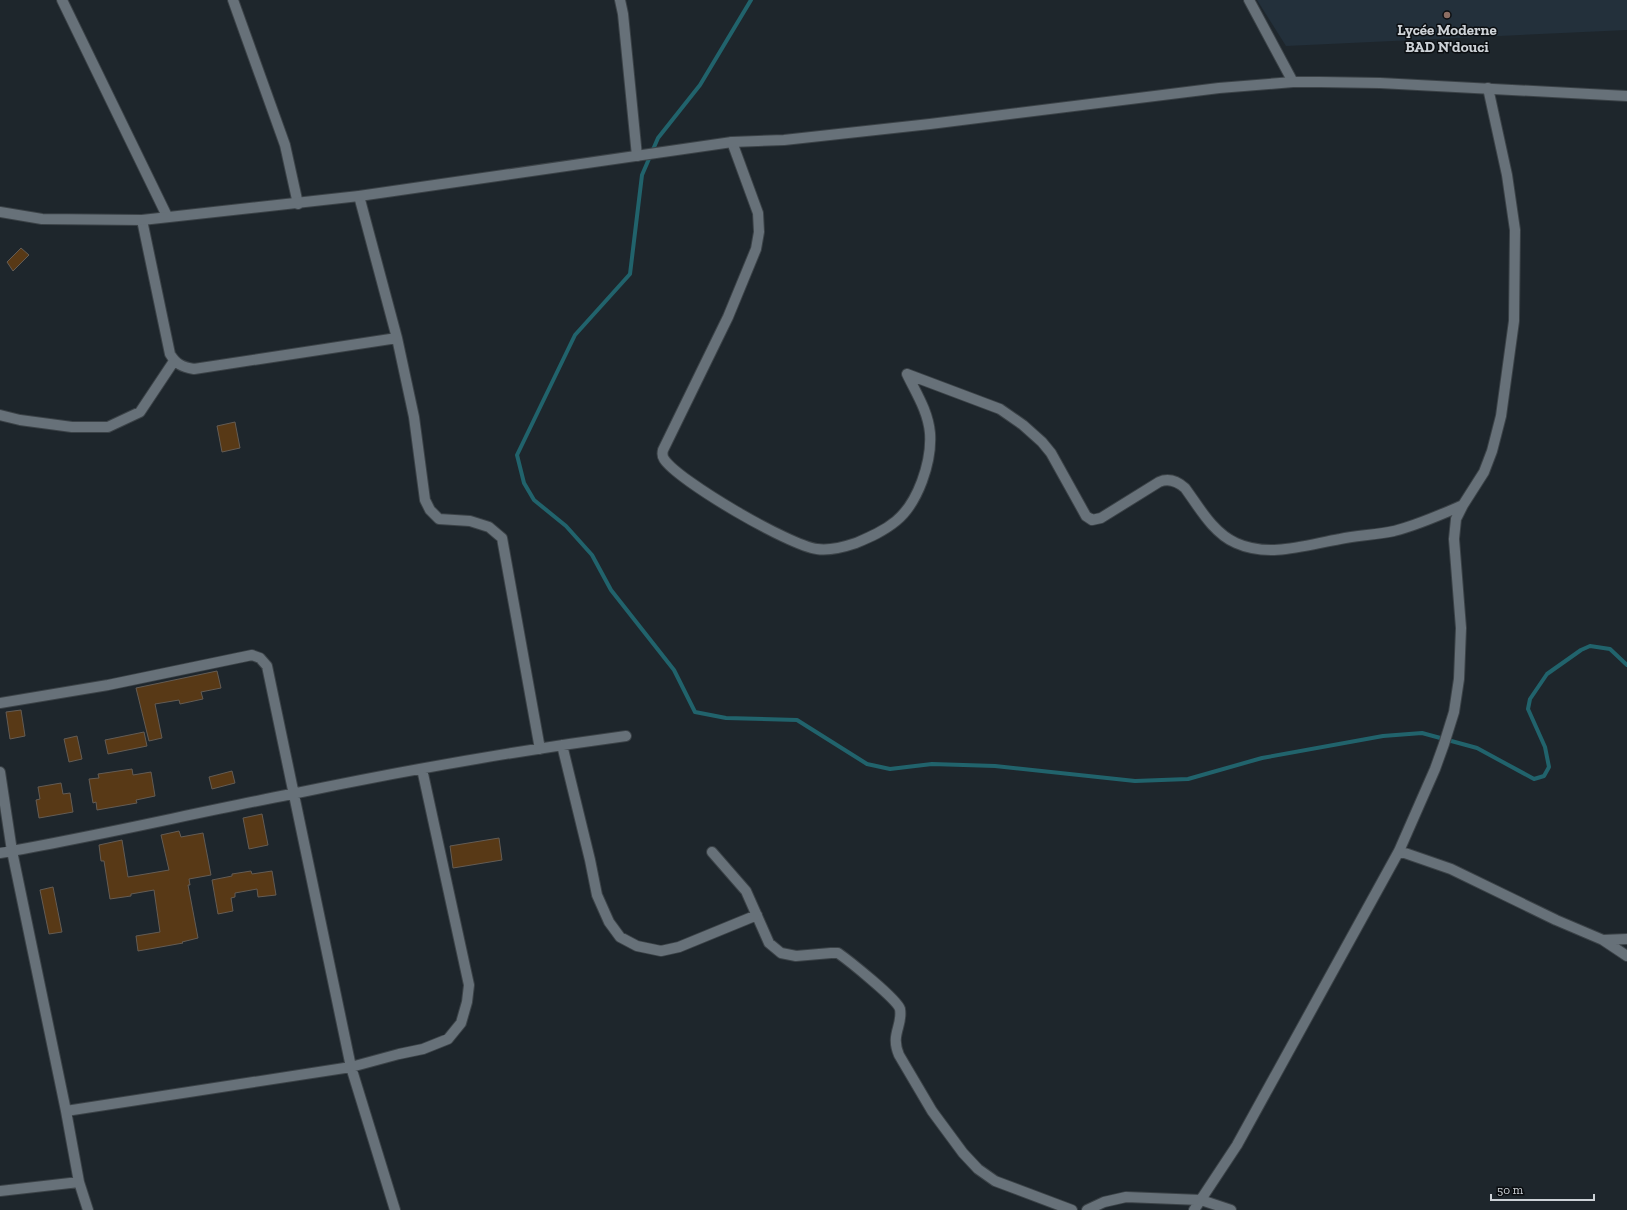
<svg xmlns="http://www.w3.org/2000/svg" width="1627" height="1210" font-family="'Zilla Slab',serif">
<rect width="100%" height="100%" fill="#1e262c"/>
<!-- built -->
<path fill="#23303b" d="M 1257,0 L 1627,0 L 1627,30 L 1286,46 Z"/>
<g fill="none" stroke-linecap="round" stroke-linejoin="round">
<!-- stream -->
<path stroke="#21636c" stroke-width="4" d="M 751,0 L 700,85 L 658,138 L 642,175 L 630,274 L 575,335 L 517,455 L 524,483 L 534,500 L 566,526 L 592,555 L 611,590 L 674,670 L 695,712 L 726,718 L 797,720 L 867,764 L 890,769 L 932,764 L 995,766 L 1135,781 L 1188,779 L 1262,758 L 1383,736 L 1422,733 L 1477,748 L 1534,779 L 1544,776 L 1549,767 L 1545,747 L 1528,709 L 1530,699 L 1547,674 L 1581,650 L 1590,646 L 1610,649 L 1627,665"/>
</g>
<!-- building -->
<path fill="#583916" stroke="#645c54" d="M 21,248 L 29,255 L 13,271 L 7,262 Z
M 235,422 L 240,448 L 222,452 L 217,426 Z
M 217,671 L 221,688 L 201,692 L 203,699 L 180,704 L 179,700 L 155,704 L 162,738 L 149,741 L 136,688 Z
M 21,710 L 25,736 L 10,739 L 6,712 Z
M 144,732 L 147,746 L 108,754 L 105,740 Z
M 77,736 L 82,759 L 69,762 L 64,739 Z
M 132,769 L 133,775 L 151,772 L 155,796 L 136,800 L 137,803 L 97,810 L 96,802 L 93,803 L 89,779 L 99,778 L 98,774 Z
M 232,771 L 235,783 L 212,789 L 209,777 Z
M 61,783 L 63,794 L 70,793 L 73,812 L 39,818 L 36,800 L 40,799 L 38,787 Z
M 262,814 L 268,845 L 249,849 L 243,818 Z
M 179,831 L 181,837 L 203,833 L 211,875 L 189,879 L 190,885 L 188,885 L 198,938 L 182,942 L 183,943 L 138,951 L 136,936 L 160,932 L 154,890 L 131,894 L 131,896 L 110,899 L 104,861 L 101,861 L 99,845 L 122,840 L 128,877 L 169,870 L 161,835 Z
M 499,838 L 502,860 L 453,868 L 450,846 Z
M 251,871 L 252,874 L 272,871 L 276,895 L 258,897 L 257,889 L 235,893 L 235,897 L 231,898 L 233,911 L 218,914 L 212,880 L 232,876 L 232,874 Z
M 53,887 L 62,932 L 49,934 L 40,890 Z"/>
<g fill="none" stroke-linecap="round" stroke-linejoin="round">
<!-- street casing -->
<g stroke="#3b4247" stroke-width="12">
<path id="street" d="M 62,0 L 167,216
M 233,0 L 285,145 L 298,204
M 620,0 L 623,14 L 637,156
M 1249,0 L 1293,82
M 732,142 L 758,213 L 759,232 L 756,249 L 728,317 L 663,450 C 662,454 662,456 664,459 C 678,481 790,546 817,549 C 829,551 844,547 856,543 C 870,537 884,531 896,521 C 918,503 932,462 930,433 C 928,411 916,393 907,374
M 359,196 L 397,338 L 414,417 L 425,500 L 430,510 L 439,519 L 470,521 L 489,527 L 502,538 L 540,749
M 142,220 L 170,354 C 176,364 182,367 194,369 L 397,338
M 907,374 L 1000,409 L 1023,425 L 1042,442 L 1051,453 L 1086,516 L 1092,520 L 1101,518 L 1159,482 C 1168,478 1177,481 1185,488 C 1199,507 1213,533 1236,543 C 1269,558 1306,545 1340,539 C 1358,535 1376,535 1394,531 C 1418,525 1440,515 1463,505
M 0,415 L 20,420 L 72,427 L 108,427 L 140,412 L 174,361
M 0,703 L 108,685 L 252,655 L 260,658 L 267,666 L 351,1067 L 395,1210
M 562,745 L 590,860 L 597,895 L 609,922 L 620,937 L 637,946 L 661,951 L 679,947 L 757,915
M 0,772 L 12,851 L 66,1111 L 79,1182 L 88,1210
M 1399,851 L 1451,869 L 1556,920 L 1603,940 L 1627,956
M 712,852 L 746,891 L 769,943 L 781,953 L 796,956 L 831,953 L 838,953 C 848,960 897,999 900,1009 C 903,1026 890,1034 899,1055 L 932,1111 L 963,1153 L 978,1169 L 995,1181 L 1072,1210
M 0,853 C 98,836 194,813 292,794 C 402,771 514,751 626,736
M 1603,940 L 1627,939
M 66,1111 L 351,1067 L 399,1054 L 423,1049 L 448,1039 L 461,1023 L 467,1002 L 469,985 L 422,769
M 0,1191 L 79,1182
M 1087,1210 L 1104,1202 L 1126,1197 L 1201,1200 L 1231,1210
M 1194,1210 L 1237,1145 L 1399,851 L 1435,769 L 1444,744 L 1454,712 L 1459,679 L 1461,628 L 1454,539 L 1456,519 L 1463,505 L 1484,472 L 1492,451 L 1501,416 L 1514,321 L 1515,230 L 1507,175 L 1488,88"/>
</g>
<!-- secondary casing -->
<g stroke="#3b4247" stroke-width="12">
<path id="secondary" d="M 0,212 L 42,219 L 142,220 L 359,196 L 732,142 L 784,140 L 930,124 L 1219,88 L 1293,82 L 1320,82 L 1380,83 L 1627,96"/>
</g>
<!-- street -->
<use href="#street" stroke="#677179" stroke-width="10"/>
<!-- secondary -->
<use href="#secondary" stroke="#677179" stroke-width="10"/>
</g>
<!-- markers -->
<circle fill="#8d6e63" stroke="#0b0e11" stroke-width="1.5" cx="1447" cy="15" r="4"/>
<g text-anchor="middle" stroke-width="3" stroke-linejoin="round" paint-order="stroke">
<!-- poi labels -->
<g font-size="15" font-weight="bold" fill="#cdd2d7" stroke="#0b0e11">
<text x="1447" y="35">Lycée Moderne<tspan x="1447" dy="17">BAD N'douci</tspan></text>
</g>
</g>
<!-- scale -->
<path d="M1491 1194v6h103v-6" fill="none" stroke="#cdd2d7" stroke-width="2"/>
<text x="1497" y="1194" font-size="12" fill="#cdd2d7" stroke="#0b0e11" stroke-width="3" paint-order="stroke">50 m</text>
</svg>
